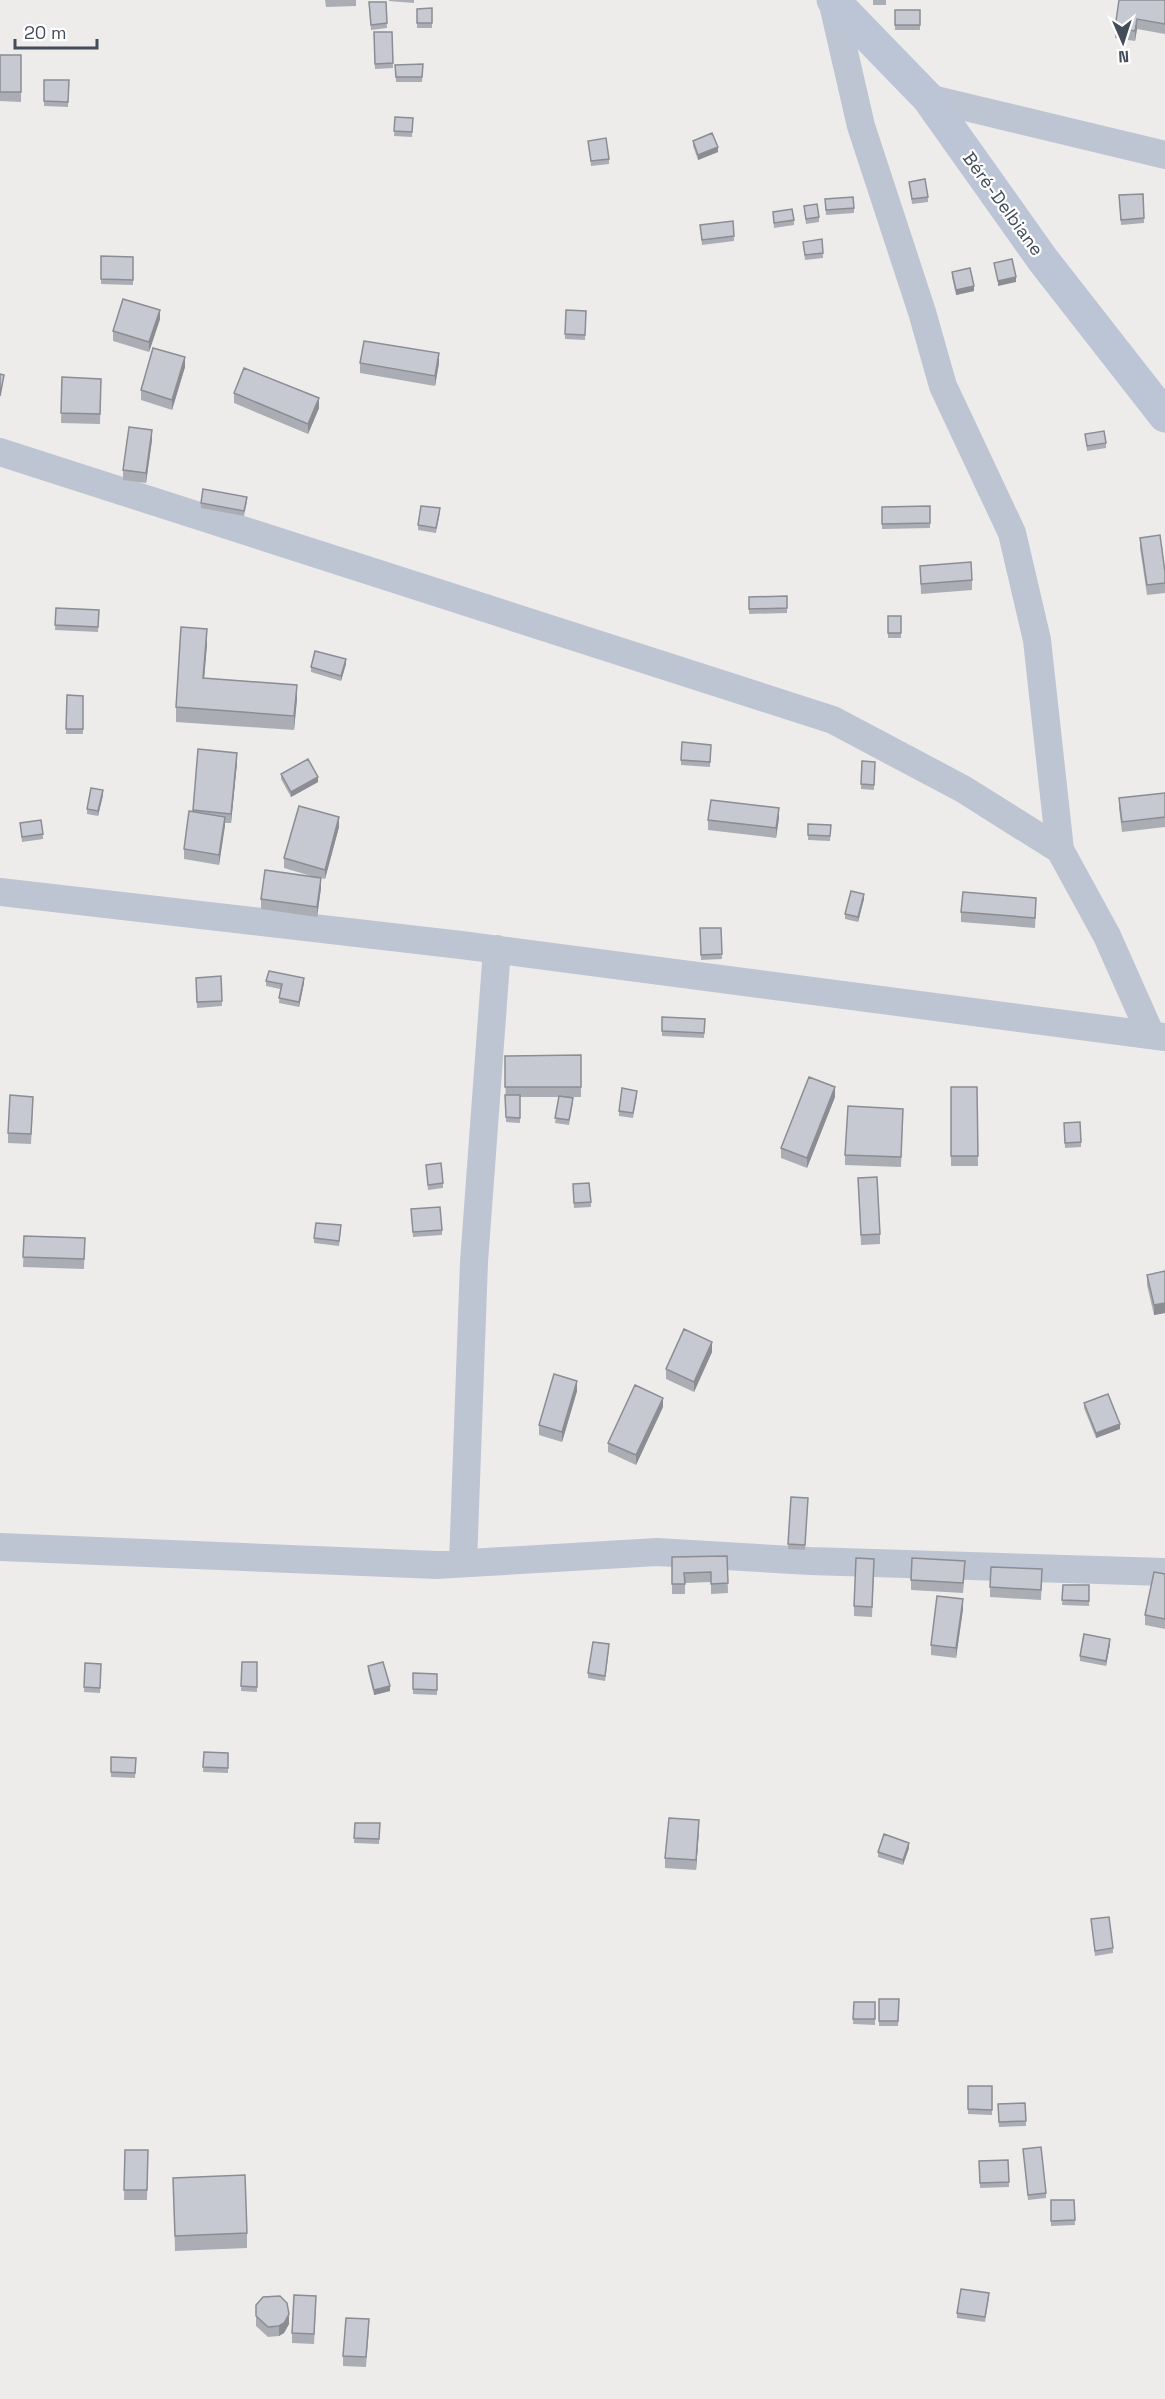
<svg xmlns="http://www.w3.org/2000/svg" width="1165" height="2399" font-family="'Space Grotesk',sans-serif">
<rect width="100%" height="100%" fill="#eeebeb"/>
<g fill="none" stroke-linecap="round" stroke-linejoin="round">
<!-- street -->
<path stroke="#bdc5d2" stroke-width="28" d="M 832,0 L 861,126 L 922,312 L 943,386 L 1012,533 L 1037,640 L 1060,850
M 928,98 L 1165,155
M 0,452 L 833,720 L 963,789 L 1060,850 L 1107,936 L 1151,1035
M 0,892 L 461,945 L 1165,1037
M 0,1547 L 436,1565 L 657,1552 L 810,1561 L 1165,1572
M 463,1563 L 474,1262 L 497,949"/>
<!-- secondary -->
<path stroke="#bcc5d6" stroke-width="33" d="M 833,0 L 928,98 L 1043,260 L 1165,416"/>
</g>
<!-- wall -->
<path fill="#abadb5" d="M 325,0 L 356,0 L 356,6 L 326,7 Z
M 389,0 L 414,0 L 414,3 L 389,1 Z
M 873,0 L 886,0 L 886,5 L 873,5 Z
M 1165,0 L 1165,34 L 1137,29 L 1135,41 L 1115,38 L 1115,28 Z
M 369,2 L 386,2 L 387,28 L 371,30 Z
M 432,8 L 432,28 L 417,28 L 417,9 Z
M 895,10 L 920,10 L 920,30 L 895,30 Z
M 374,32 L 392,32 L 393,68 L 375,69 Z
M 0,55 L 21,55 L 21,102 L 0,101 Z
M 423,64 L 422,82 L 396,82 L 395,65 Z
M 44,80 L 69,80 L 68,107 L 44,106 Z
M 395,117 L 413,118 L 412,137 L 394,136 Z
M 588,141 L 609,159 L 609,164 L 591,166 Z
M 693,141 L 718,152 L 698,160 L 693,146 Z
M 909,182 L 928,197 L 928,202 L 912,204 Z
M 1143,194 L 1144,223 L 1121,225 L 1119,195 Z
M 825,199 L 854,208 L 854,213 L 826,215 Z
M 804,206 L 819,217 L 819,222 L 806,224 Z
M 773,212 L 794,220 L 794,225 L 774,228 Z
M 700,225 L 734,236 L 734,241 L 702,245 Z
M 803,242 L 823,253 L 823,258 L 805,260 Z
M 101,256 L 133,257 L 133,285 L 101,284 Z
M 952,272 L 974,291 L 956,295 L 952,277 Z
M 586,311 L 585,340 L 565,339 L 565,334 Z
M 160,319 L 149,352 L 113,341 L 113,331 Z
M 360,363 L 439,363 L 435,386 L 360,373 Z
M 185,367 L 172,410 L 141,400 L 141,390 Z
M 62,377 L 101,379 L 100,424 L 61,423 Z
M 234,393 L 319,408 L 308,434 L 234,403 Z
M 1085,434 L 1106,443 L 1106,448 L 1087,451 Z
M 152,440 L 146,483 L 123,480 L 123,470 Z
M 247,502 L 244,516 L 201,508 L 201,503 Z
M 930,506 L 930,528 L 882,529 L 882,507 Z
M 440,513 L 436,533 L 418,530 L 418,525 Z
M 1140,538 L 1165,572 L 1165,593 L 1147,595 L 1140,548 Z
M 920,566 L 972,580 L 972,590 L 921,594 Z
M 787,596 L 787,613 L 749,614 L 749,597 Z
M 56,608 L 99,610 L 98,632 L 55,630 Z
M 888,616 L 901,616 L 901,638 L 888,638 Z
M 207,644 L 204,678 L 297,699 L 294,730 L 176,722 L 176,707 Z
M 346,664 L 341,681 L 311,672 L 311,667 Z
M 67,695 L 83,696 L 83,734 L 66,734 Z
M 198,749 L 237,763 L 231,823 L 225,823 L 219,865 L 184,859 L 184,849 L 193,811 Z
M 711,750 L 710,767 L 681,765 L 681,760 Z
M 862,761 L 875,762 L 874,790 L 861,789 Z
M 281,774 L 318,782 L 291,797 L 281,779 Z
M 1165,793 L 1165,827 L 1122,832 L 1119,808 L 1119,798 Z
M 103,795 L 98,816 L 87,814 L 87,809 Z
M 779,818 L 776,838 L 708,830 L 708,820 Z
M 20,823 L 43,834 L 43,839 L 22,842 Z
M 808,824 L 831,825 L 830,841 L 808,840 Z
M 339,827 L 325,879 L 321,878 L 321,888 L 317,917 L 261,909 L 261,899 L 318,878 L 284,868 L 284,858 Z
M 864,899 L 858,922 L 845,919 L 845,914 Z
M 1036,908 L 1035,928 L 961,922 L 961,912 Z
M 700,928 L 721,928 L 722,959 L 701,960 Z
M 221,976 L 222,1006 L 197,1008 L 196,978 Z
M 266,981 L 304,983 L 299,1007 L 279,1003 L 280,989 L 266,986 Z
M 662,1017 L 705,1019 L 704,1038 L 662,1036 Z
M 581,1055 L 581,1097 L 564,1097 L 573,1103 L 569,1125 L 555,1123 L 559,1097 L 520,1097 L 520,1123 L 506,1122 L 505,1056 Z
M 951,1087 L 977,1087 L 978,1166 L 951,1166 Z
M 637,1096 L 633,1118 L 619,1116 L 619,1111 Z
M 835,1097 L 807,1168 L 781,1158 L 781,1148 Z
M 33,1106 L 31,1144 L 8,1143 L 8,1133 Z
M 903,1109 L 901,1167 L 845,1165 L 845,1155 Z
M 1064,1128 L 1081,1142 L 1081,1147 L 1065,1148 Z
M 426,1165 L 443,1183 L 443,1188 L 428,1190 Z
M 858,1178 L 880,1234 L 880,1244 L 861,1245 Z
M 573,1189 L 591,1202 L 591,1207 L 574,1208 Z
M 411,1209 L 442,1230 L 442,1235 L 413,1237 Z
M 341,1230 L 339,1246 L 314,1243 L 314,1238 Z
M 24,1236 L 85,1238 L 84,1269 L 23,1267 Z
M 1165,1271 L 1165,1313 L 1154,1315 L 1147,1285 L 1147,1275 Z
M 712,1352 L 694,1392 L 666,1379 L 666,1369 Z
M 577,1391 L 562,1442 L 539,1435 L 539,1425 Z
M 1084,1403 L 1120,1429 L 1096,1438 L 1084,1408 Z
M 663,1407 L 636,1465 L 608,1452 L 608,1443 Z
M 791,1497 L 808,1498 L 805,1550 L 788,1549 Z
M 727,1556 L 728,1593 L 711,1594 L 711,1582 L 685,1583 L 685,1594 L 672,1594 L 672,1557 Z
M 874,1569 L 872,1617 L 854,1616 L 854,1606 Z
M 965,1571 L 963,1593 L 911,1590 L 911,1580 Z
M 1165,1574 L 1165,1629 L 1145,1625 L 1145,1615 Z
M 1042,1579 L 1041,1600 L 990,1597 L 990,1587 Z
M 1063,1585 L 1089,1585 L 1089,1606 L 1062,1605 Z
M 963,1609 L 956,1658 L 931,1655 L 931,1645 Z
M 1110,1644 L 1106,1666 L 1080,1661 L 1080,1656 Z
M 609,1649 L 605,1681 L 588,1678 L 588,1673 Z
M 242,1662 L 257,1662 L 257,1692 L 241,1691 Z
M 85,1663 L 101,1664 L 100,1693 L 84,1692 Z
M 368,1666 L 390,1691 L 374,1695 L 368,1671 Z
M 413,1673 L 437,1674 L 437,1695 L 413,1694 Z
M 204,1752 L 228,1753 L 228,1773 L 203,1772 Z
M 111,1757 L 136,1758 L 135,1778 L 111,1777 Z
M 355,1823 L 380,1823 L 379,1844 L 354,1843 Z
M 699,1830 L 696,1870 L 665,1868 L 665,1858 Z
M 909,1848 L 903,1865 L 878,1857 L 878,1852 Z
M 1091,1919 L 1113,1948 L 1113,1953 L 1095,1956 Z
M 879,1999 L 899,1999 L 898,2026 L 879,2026 Z
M 854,2002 L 875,2002 L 875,2025 L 853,2024 Z
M 968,2086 L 992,2086 L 992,2115 L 968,2114 Z
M 1025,2103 L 1026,2126 L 999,2127 L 998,2104 Z
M 1023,2149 L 1046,2193 L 1046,2198 L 1028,2200 Z
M 125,2150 L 148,2150 L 147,2200 L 124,2200 Z
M 1008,2160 L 1009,2187 L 980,2188 L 979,2161 Z
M 173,2178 L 247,2233 L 247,2248 L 175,2251 Z
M 1051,2200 L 1074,2200 L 1075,2225 L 1051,2226 Z
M 989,2298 L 985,2322 L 957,2318 L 957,2313 Z
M 256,2305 L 289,2324 L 284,2333 L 279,2336 L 268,2337 L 256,2326 Z
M 316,2306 L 314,2344 L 292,2343 L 292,2333 Z
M 369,2329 L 366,2367 L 343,2366 L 343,2356 Z"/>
<!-- shaded-wall -->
<path fill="#8b8d93" d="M 1137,19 L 1137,29 L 1135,41 L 1135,31 Z
M 718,147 L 718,152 L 698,160 L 698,155 Z
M 1016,277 L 1016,282 L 998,286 L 998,281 Z
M 974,286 L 974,291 L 956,295 L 956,290 Z
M 160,310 L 160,319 L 149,352 L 149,342 Z
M 439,353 L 439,363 L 435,386 L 435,376 Z
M 185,357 L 185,367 L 172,410 L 172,400 Z
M 319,398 L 319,408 L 308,434 L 308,424 Z
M 152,430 L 152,440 L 146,483 L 146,473 Z
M 207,629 L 207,644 L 203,693 L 203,678 Z
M 346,659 L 346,664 L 341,681 L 341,676 Z
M 297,685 L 297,699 L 294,730 L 294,716 Z
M 237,753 L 237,763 L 231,823 L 231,814 Z
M 318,777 L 318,782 L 291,797 L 291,792 Z
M 103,790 L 103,795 L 98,816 L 98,811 Z
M 779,808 L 779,818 L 776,838 L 776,828 Z
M 225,817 L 225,826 L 219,865 L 219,855 Z
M 339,817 L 339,827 L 325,879 L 325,870 Z
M 321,878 L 321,888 L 317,917 L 317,907 Z
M 864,894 L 864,899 L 858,922 L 858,917 Z
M 304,978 L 304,983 L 299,1007 L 299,1002 Z
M 835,1087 L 835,1097 L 807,1168 L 807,1158 Z
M 1165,1303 L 1165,1313 L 1154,1315 L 1154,1305 Z
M 712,1342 L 712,1352 L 694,1392 L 694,1382 Z
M 577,1381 L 577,1391 L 562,1442 L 562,1432 Z
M 663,1398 L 663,1407 L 636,1465 L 636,1455 Z
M 1120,1424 L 1120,1429 L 1096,1438 L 1096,1433 Z
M 963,1599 L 963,1609 L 956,1658 L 956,1648 Z
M 1110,1639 L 1110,1644 L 1106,1666 L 1106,1661 Z
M 390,1686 L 390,1691 L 374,1695 L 374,1690 Z
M 699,1820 L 699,1830 L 696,1870 L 696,1860 Z
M 909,1843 L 909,1848 L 903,1865 L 903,1860 Z
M 289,2314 L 289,2324 L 284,2333 L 279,2336 L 279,2326 Z"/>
<!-- building -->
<path fill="#c7c9d2" stroke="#8b8d93" stroke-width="1.5" d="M 1119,0 L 1165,0 L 1165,24 L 1137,19 L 1135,31 L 1115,28 Z
M 369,2 L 386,2 L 387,23 L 371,25 Z
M 432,8 L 432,23 L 417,23 L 417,9 Z
M 895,10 L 920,10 L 920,25 L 895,25 Z
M 374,32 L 392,32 L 393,63 L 375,64 Z
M 0,55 L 21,55 L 21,92 L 0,92 Z
M 423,64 L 422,77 L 396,77 L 395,65 Z
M 44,80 L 69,80 L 68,102 L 44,101 Z
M 395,117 L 413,118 L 412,132 L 394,131 Z
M 712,133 L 718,147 L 698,155 L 693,141 Z
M 606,138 L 609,159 L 591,161 L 588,141 Z
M 925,179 L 928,197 L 912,199 L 909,182 Z
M 1143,194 L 1144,218 L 1121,220 L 1119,195 Z
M 853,197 L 854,208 L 826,210 L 825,199 Z
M 817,204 L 819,217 L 806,219 L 804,206 Z
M 792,209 L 794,220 L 774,223 L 773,212 Z
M 733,221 L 734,236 L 702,240 L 700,225 Z
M 822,239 L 823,253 L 805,255 L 803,242 Z
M 101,256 L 133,257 L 133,280 L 101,279 Z
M 1012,259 L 1016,277 L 998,281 L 994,263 Z
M 970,268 L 974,286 L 956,290 L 952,272 Z
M 123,299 L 160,310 L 149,342 L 113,331 Z
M 566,310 L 586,311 L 585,335 L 565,334 Z
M 364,341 L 439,353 L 435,376 L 360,363 Z
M 153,348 L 185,357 L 172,400 L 141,390 Z
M 244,368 L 319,398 L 308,424 L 234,393 Z
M 0,374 L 4,375 L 0,396 Z
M 62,377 L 101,379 L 100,414 L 61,413 Z
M 129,427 L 152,430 L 146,473 L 123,470 Z
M 1104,431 L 1106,443 L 1087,446 L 1085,434 Z
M 203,489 L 247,497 L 244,511 L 201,503 Z
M 421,506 L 440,508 L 436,528 L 418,525 Z
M 930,506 L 930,523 L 882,524 L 882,507 Z
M 1160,535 L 1165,572 L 1165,583 L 1147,585 L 1140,538 Z
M 971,562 L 972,580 L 921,584 L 920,566 Z
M 787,596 L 787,608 L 749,609 L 749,597 Z
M 56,608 L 99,610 L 98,627 L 55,625 Z
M 888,616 L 901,616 L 901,633 L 888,633 Z
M 181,627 L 207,629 L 203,678 L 297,685 L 294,716 L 176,707 Z
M 315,651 L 346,659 L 341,676 L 311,667 Z
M 67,695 L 83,696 L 83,729 L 66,729 Z
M 682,742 L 711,745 L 710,762 L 681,760 Z
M 198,749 L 237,753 L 231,814 L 193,810 Z
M 308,759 L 318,777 L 291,792 L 281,774 Z
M 862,761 L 875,762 L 874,785 L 861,784 Z
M 91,788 L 103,790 L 98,811 L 87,809 Z
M 1165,793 L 1165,817 L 1122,822 L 1119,798 Z
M 711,800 L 779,808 L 776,828 L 708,820 Z
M 299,806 L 339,817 L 325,870 L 284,858 Z
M 189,811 L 225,817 L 219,855 L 184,849 Z
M 41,820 L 43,834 L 22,837 L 20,823 Z
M 808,824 L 831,825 L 830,836 L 808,835 Z
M 265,870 L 321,878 L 317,907 L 261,899 Z
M 851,891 L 864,894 L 858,917 L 845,914 Z
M 963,892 L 1036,898 L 1035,918 L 961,912 Z
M 700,928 L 721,928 L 722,954 L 701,955 Z
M 269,971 L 304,978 L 299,1002 L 279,998 L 282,984 L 266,981 Z
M 221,976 L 222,1001 L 197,1002 L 196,978 Z
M 662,1017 L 705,1019 L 704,1033 L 662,1031 Z
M 581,1055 L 581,1087 L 505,1087 L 505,1056 Z
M 809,1077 L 835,1087 L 807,1158 L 781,1148 Z
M 951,1087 L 977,1087 L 978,1156 L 951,1156 Z
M 622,1088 L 637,1091 L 633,1113 L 619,1111 Z
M 10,1095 L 33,1097 L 31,1134 L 8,1133 Z
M 505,1095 L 520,1095 L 520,1118 L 506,1117 Z
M 559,1096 L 573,1098 L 569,1120 L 555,1118 Z
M 848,1106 L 903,1109 L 901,1157 L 845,1155 Z
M 1080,1122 L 1081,1142 L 1065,1143 L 1064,1123 Z
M 441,1163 L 443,1183 L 428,1185 L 426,1165 Z
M 877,1177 L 880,1234 L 861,1235 L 858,1178 Z
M 589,1183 L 591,1202 L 574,1203 L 573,1184 Z
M 440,1207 L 442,1230 L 413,1232 L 411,1209 Z
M 316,1223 L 341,1225 L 339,1241 L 314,1238 Z
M 24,1236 L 85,1238 L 84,1259 L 23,1257 Z
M 1165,1271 L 1165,1303 L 1154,1305 L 1147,1275 Z
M 684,1329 L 712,1342 L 694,1382 L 666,1369 Z
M 554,1374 L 577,1381 L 562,1432 L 539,1425 Z
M 635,1385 L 663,1398 L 636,1455 L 608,1443 Z
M 1108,1394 L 1120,1424 L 1096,1433 L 1084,1403 Z
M 791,1497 L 808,1498 L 805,1545 L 788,1544 Z
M 727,1556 L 728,1583 L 711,1584 L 711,1572 L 684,1573 L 685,1584 L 672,1584 L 672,1557 Z
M 856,1558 L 874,1559 L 872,1607 L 854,1606 Z
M 912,1558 L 965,1561 L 963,1583 L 911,1580 Z
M 991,1567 L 1042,1569 L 1041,1590 L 990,1587 Z
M 1154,1572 L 1165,1574 L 1165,1619 L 1145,1615 Z
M 1063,1585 L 1089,1585 L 1089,1601 L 1062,1600 Z
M 937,1596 L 963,1599 L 956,1648 L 931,1645 Z
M 1084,1634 L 1110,1639 L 1106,1661 L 1080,1656 Z
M 593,1642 L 609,1644 L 605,1676 L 588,1673 Z
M 242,1662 L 257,1662 L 257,1687 L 241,1686 Z
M 383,1662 L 390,1686 L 374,1690 L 368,1666 Z
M 85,1663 L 101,1664 L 100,1688 L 84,1687 Z
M 413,1673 L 437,1674 L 437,1690 L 413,1689 Z
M 204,1752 L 228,1753 L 228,1768 L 203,1767 Z
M 111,1757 L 136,1758 L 135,1773 L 111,1772 Z
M 669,1818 L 699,1820 L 696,1860 L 665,1858 Z
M 355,1823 L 380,1823 L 379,1839 L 354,1838 Z
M 884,1834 L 909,1843 L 903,1860 L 878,1852 Z
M 1109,1917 L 1113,1948 L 1095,1951 L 1091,1919 Z
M 879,1999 L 899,1999 L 898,2021 L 879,2021 Z
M 854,2002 L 875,2002 L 875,2019 L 853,2019 Z
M 968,2086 L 992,2086 L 992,2110 L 968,2109 Z
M 1025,2103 L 1026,2121 L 999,2122 L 998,2104 Z
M 1041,2147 L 1046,2193 L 1028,2195 L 1023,2149 Z
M 125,2150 L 148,2150 L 147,2190 L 124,2190 Z
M 1008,2160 L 1009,2182 L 980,2183 L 979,2161 Z
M 245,2175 L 247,2233 L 175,2236 L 173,2178 Z
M 1051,2200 L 1074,2200 L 1075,2220 L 1051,2221 Z
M 961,2289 L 989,2293 L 985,2317 L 957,2313 Z
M 294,2295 L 316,2296 L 314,2334 L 292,2333 Z
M 280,2296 L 287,2303 L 289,2314 L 284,2323 L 279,2326 L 268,2327 L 256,2316 L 256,2305 L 263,2297 Z
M 346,2318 L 369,2319 L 366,2357 L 343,2356 Z"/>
<g text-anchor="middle" stroke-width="4.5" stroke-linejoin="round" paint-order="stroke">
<!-- street labels -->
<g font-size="18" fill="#434c59" stroke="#fff">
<text transform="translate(1003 204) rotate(54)" y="6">Béré-Delbiane</text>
</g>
</g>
<!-- north arrow -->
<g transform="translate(1123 42) rotate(177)" stroke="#ffffff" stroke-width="4.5" paint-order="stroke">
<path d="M0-4.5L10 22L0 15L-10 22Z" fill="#434c59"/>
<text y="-9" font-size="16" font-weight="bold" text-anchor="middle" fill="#434c59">N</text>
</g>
<!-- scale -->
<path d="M15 39v9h82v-9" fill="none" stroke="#434c59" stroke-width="3"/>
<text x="24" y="39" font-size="18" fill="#434c59" stroke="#ffffff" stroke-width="4.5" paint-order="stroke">20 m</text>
</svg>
